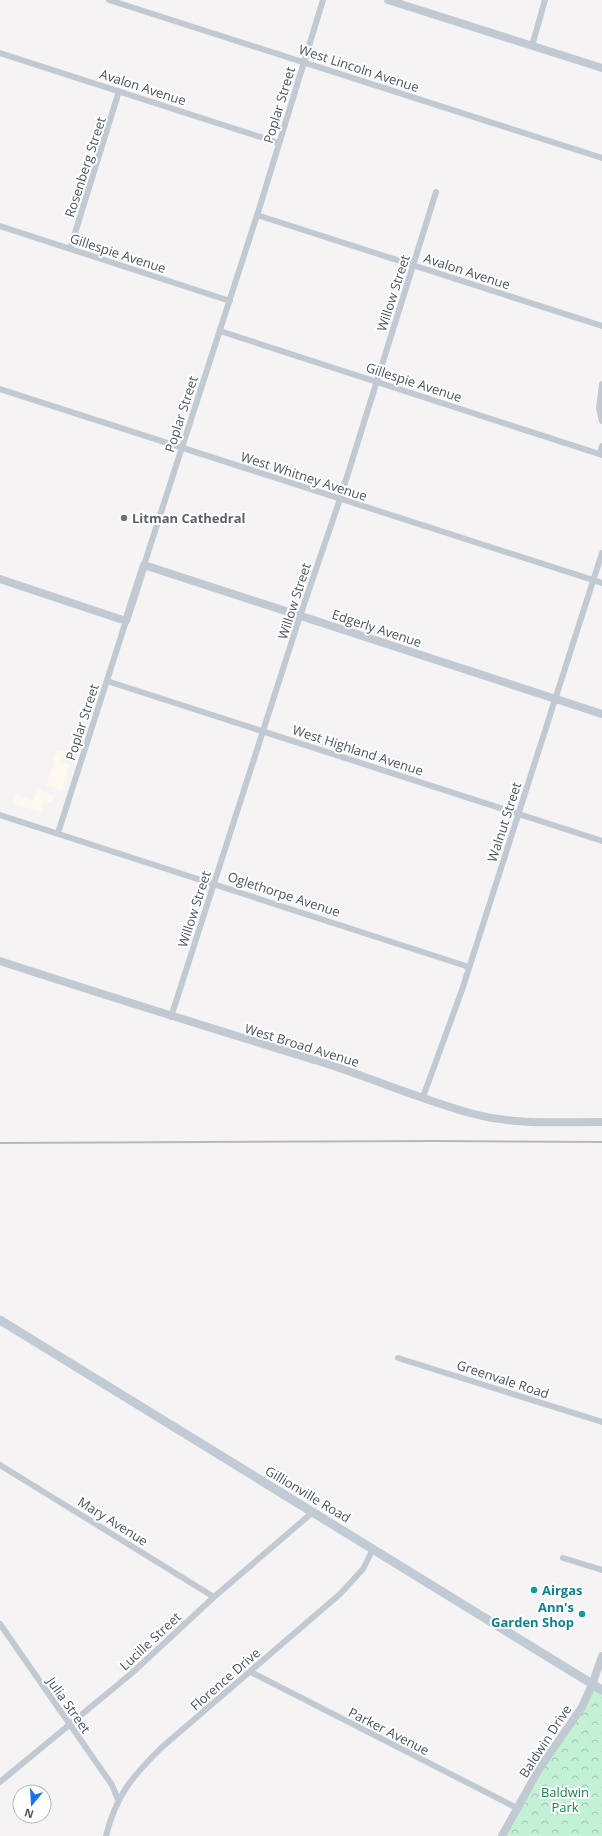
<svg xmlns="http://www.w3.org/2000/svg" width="602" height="1836" font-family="'Open Sans',sans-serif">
<defs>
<pattern id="forest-crowns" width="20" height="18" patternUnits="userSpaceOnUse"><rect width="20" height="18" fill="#c3f1d5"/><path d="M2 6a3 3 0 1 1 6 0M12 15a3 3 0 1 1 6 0" fill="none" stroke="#a0c6b0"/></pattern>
</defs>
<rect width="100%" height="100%" fill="#f5f3f3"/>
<!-- commercial -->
<path fill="#fdf9ef" d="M 56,750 L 65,752 L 62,762 L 69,765 L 62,790 L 46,785 L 55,761 L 53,760 Z
M 38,789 L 54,796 L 52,803 L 44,800 L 41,813 L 13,803 L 16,795 L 33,801 Z"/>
<!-- forest -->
<path fill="url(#forest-crowns)" d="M 593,1686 L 602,1691 L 602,1836 L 503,1836 Z"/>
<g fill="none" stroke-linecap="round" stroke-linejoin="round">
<!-- minor -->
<path stroke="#c1cad2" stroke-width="6" d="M 109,0 L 602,158
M 532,46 L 545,0
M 0,53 L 279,143
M 257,215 L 602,326
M 0,226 L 230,301
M 70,249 L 119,91
M 220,331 L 602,455
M 602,384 L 599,408 L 602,421
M 0,389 L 602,583
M 600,454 L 602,446
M 144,565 L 260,206 L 323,0
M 107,681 L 602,841
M 0,815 L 469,967
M 58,833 L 126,621
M 171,1017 L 300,616 L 340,499 L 436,192
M 423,1097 L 462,990 L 602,553
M 398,1358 L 602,1422
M 0,1465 L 214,1597
M 563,1558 L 602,1570
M 0,1624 L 112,1785 L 118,1800
M 251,1672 L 517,1808
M 0,1782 L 132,1673 L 214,1597 L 313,1512
M 106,1836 C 116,1795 132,1777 161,1748 L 340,1594 L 363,1569 L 373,1549"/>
<!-- tertiary -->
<path stroke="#c1cad2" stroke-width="8" d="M 388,0 L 602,68
M 0,579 L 126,621 L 144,565 L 602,714
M 0,961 C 107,996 214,1029 321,1062 C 372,1078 422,1100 474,1114 C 515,1125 559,1122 602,1122
M 502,1836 L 539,1769 L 582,1707 L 592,1685 L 602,1656"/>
<!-- secondary -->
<path stroke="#c1cbd6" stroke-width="9" d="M 0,1320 L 602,1690"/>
<!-- rail -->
<path stroke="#b5b8bd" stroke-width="2" d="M 0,1143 L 436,1141 L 602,1142"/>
</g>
<!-- markers -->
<circle fill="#6b7280" stroke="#fff" stroke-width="1.5" cx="124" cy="518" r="4"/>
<g fill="#0f9aa8" stroke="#fff" stroke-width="1.5">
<circle cx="534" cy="1590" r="4"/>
<circle cx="582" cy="1614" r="4"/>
</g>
<g text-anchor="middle" stroke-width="4" stroke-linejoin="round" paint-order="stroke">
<!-- street labels -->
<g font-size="13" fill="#4a5661" stroke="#fff">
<text transform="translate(359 68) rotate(18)" y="5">West Lincoln Avenue</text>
<text transform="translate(143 87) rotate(18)" y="5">Avalon Avenue</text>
<text transform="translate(279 105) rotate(-73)" y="5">Poplar Street</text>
<text transform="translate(85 167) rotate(-72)" y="5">Rosenberg Street</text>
<text transform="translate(118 253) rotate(18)" y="5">Gillespie Avenue</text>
<text transform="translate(467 271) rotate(18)" y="5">Avalon Avenue</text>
<text transform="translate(393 293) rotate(-72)" y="5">Willow Street</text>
<text transform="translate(414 382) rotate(18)" y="5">Gillespie Avenue</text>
<text transform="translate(181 414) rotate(-72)" y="5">Poplar Street</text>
<text transform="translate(304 476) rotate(18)" y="5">West Whitney Avenue</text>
<text transform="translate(294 601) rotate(-72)" y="5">Willow Street</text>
<text transform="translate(377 628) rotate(18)" y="5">Edgerly Avenue</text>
<text transform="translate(82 722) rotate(-72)" y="5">Poplar Street</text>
<text transform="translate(358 750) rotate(18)" y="5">West Highland Avenue</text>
<text transform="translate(504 822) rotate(-72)" y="5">Walnut Street</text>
<text transform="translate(284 894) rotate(18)" y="5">Oglethorpe Avenue</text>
<text transform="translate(194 909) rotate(-72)" y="5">Willow Street</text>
<text transform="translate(302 1045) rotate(17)" y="5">West Broad Avenue</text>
<text transform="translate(503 1379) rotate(18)" y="5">Greenvale Road</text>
<text transform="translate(308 1494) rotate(31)" y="5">Gillionville Road</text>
<text transform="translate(113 1521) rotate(32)" y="5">Mary Avenue</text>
<text transform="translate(150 1641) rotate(-43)" y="5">Lucille Street</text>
<text transform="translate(225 1679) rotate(-41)" y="5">Florence Drive</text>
<text transform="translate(69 1705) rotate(55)" y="5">Julia Street</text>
<text transform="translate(389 1731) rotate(27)" y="5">Parker Avenue</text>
<text transform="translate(545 1741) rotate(-57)" y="5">Baldwin Drive</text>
</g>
<!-- worship labels -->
<g font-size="13" font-weight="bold" fill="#5b616d" stroke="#fff" text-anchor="start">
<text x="132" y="523">Litman Cathedral</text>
</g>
<!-- culture labels -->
<g font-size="13" font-weight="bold" fill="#0d838f" stroke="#fff" text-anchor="start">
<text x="542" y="1595">Airgas</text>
<text x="574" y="1612" text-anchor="end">Ann's<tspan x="574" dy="15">Garden Shop</tspan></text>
</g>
<!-- park labels -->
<g font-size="13" fill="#17864f" stroke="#fff">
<text x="565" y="1797">Baldwin<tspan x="565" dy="15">Park</tspan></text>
</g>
</g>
<!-- north arrow -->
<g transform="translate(32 1804) rotate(198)"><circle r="19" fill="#ffffff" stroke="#b7bbc0"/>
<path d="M0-3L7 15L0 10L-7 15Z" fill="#1a73e8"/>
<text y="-6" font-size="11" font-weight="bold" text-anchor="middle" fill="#4a5661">N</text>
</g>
</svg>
